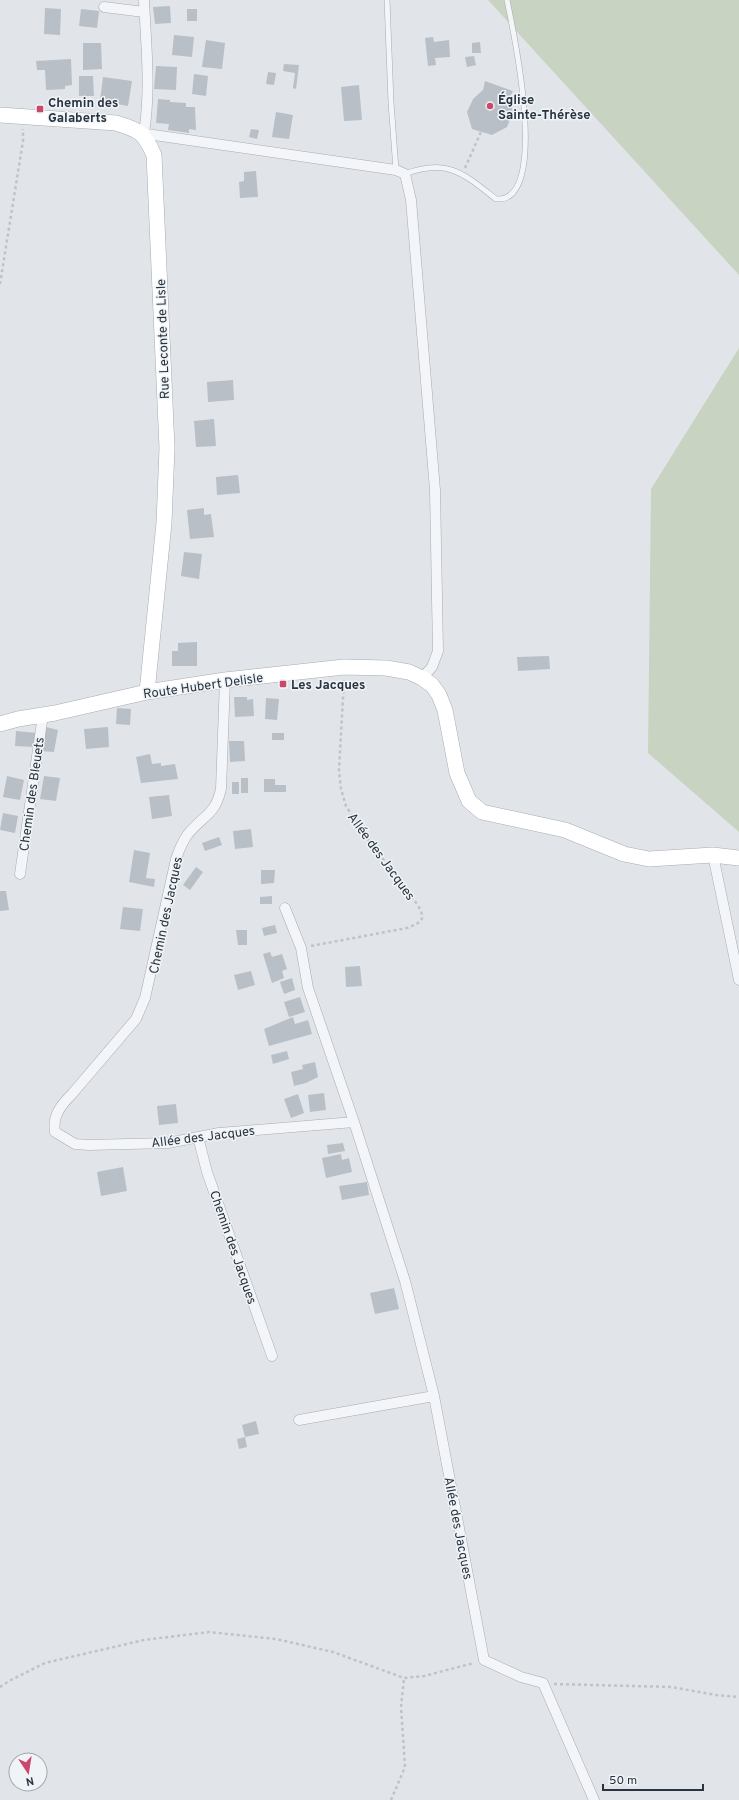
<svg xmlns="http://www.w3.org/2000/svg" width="739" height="1800" font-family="Overpass,sans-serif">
<rect width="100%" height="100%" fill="#e1e5e9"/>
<!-- green -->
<path fill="#c8d3c2" d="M 488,0 L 739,0 L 739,275 Z
M 739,348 L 739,832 L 648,753 L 651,489 Z"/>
<!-- building -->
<path fill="#b8bfc6" d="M 170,6 L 171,23 L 155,24 L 153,7 Z
M 45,8 L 61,9 L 60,35 L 44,34 Z
M 81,9 L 99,11 L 97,28 L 79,26 Z
M 187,9 L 197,9 L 197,21 L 187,21 Z
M 174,35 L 194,37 L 192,57 L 172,55 Z
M 433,37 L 434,42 L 449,40 L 450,57 L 435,58 L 436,65 L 428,66 L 425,38 Z
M 206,40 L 225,43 L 222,69 L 202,67 Z
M 480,42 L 481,53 L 472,53 L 472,43 Z
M 83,43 L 101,43 L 102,69 L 83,70 Z
M 474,56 L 476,65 L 467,67 L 465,57 Z
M 71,59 L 72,85 L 65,86 L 65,89 L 46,90 L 45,70 L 37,70 L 36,61 Z
M 284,64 L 299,65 L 296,89 L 293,88 L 295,73 L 283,71 Z
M 156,66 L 177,67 L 176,90 L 154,89 Z
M 268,72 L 276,73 L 274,85 L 266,84 Z
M 194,74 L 208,76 L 206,96 L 192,94 Z
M 79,76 L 93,76 L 94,96 L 79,96 Z
M 103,77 L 132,81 L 128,106 L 100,101 Z
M 485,81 L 513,91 L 509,99 L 513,112 L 507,127 L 492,135 L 472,129 L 467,112 L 473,99 L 483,90 Z
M 359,85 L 362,120 L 344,121 L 341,87 Z
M 158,99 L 170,100 L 170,102 L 186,103 L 186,107 L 195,107 L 196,130 L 189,129 L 189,133 L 168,130 L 169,124 L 156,123 Z
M 276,112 L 293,115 L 289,139 L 272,137 Z
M 251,129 L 259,130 L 257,139 L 249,137 Z
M 256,171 L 258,197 L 240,198 L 239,182 L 244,181 L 244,172 Z
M 233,380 L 234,400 L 208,402 L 207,382 Z
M 214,419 L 216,446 L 196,447 L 194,421 Z
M 238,475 L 240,493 L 217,495 L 216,477 Z
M 204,508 L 204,515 L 211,514 L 214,537 L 190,539 L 187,510 Z
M 184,552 L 202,554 L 199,579 L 181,576 Z
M 197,642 L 197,666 L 172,666 L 172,651 L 178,651 L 178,643 Z
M 549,656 L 550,669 L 518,671 L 517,657 Z
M 234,697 L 247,697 L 247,700 L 253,699 L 254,716 L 235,717 Z
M 266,698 L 279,699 L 277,720 L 265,719 Z
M 117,708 L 131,709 L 130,725 L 116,724 Z
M 46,727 L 58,730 L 54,752 L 41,751 Z
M 108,727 L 109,747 L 86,749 L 84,729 Z
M 16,731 L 37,733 L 35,747 L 15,746 Z
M 272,733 L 284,733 L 284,740 L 272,740 Z
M 229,741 L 244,741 L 245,761 L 230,762 Z
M 150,754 L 152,764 L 161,763 L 161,766 L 175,764 L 178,779 L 141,783 L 136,757 Z
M 7,776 L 24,780 L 20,800 L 3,797 Z
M 44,776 L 60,778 L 56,801 L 40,799 Z
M 241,778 L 248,778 L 248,793 L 241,793 Z
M 264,779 L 275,779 L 275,785 L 286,785 L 286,792 L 264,792 Z
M 232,782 L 239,782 L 239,794 L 232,794 Z
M 169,795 L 172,816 L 152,819 L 149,797 Z
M 3,813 L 18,816 L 15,833 L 0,830 Z
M 251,829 L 253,847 L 235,849 L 233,831 Z
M 219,837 L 222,845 L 205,851 L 202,843 Z
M 134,850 L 150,853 L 146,878 L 155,879 L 154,887 L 129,882 Z
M 196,867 L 203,872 L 190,890 L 183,885 Z
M 261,870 L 275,870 L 274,883 L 261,884 Z
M 0,891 L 6,891 L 9,910 L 0,911 Z
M 272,896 L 272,904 L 260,904 L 260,897 Z
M 123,907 L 143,909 L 140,931 L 120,929 Z
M 275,925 L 277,933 L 264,936 L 262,928 Z
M 236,930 L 247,930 L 247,945 L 238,945 Z
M 270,952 L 272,957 L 282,954 L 287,969 L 282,971 L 284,978 L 272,983 L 263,954 Z
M 360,966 L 362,986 L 346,987 L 345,967 Z
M 251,971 L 255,985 L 238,990 L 234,975 Z
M 292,978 L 295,990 L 284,994 L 280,982 Z
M 300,997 L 305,1012 L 289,1017 L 284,1002 Z
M 293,1017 L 295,1024 L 308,1020 L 312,1034 L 269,1046 L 264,1029 Z
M 287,1051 L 289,1059 L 273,1064 L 271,1055 Z
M 315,1062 L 318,1077 L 306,1083 L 294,1086 L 291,1072 L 303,1069 L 302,1065 Z
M 324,1093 L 326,1110 L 310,1112 L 308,1095 Z
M 298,1094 L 304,1113 L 291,1118 L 284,1099 Z
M 176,1104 L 178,1123 L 159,1125 L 157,1106 Z
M 343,1143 L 345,1151 L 328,1154 L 327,1145 Z
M 341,1154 L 342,1160 L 349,1158 L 352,1172 L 326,1178 L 322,1158 Z
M 123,1167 L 127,1191 L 101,1196 L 97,1172 Z
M 367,1182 L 369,1195 L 342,1200 L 339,1186 Z
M 394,1288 L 399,1309 L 375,1314 L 370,1293 Z
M 256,1421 L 259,1434 L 245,1437 L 247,1447 L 239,1449 L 237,1439 L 245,1437 L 242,1425 Z"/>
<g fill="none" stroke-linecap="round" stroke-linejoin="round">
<!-- lane casing -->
<g stroke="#a6acb3" stroke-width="6">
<path id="lane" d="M 387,0 L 391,102 L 396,170
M 405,174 C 447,158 463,173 496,199 C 551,204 513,29 507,0"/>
</g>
<!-- street casing -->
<g stroke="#a6acb3" stroke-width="11">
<path id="street" d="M 144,0 C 146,46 151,88 144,133
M 104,7 L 144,12
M 140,133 L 396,170 L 405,174 L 411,200 L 435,490 L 438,651 L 432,667 L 422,678
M 225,680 L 221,789 C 215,816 203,815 188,834 C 182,842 179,850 176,859 L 145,998 L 136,1019 L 72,1094 C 61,1105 52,1116 55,1132 L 75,1144 L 89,1145 L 168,1143 L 219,1133 L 354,1122
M 713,855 L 739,980
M 20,874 L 43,715
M 285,908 L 301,948 L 308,988 L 354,1122 L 405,1281 L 434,1396 L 484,1660 L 521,1677 L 543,1683 L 594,1800
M 198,1137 L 207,1172 L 272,1356
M 299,1420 L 434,1396"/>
</g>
<!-- secondary casing -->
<g stroke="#a6acb3" stroke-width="16">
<path id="secondary" d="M 0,115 L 116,123 C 139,130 144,132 154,155 L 167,448 L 164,523 L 147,692
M 0,724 L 18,719 L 55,713 L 147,692 L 225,680 L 344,667 L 386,668 L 409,672 L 422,678 L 432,685 L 439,695 L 445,710 L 457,773 L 469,801 L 482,812 L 565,830 L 624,854 L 649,859 L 713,855 L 739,858"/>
</g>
<!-- path -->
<path stroke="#bfc3c8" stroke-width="2.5" stroke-dasharray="3 3" stroke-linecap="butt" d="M 465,168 L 481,132
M 0,284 L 23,141 L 23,129
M 311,946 L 407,928 C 422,922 427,920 417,904 L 364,834 L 346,806 L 341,789 L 339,770 L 344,680
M 554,1684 L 671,1687 L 716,1695 L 739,1697
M 0,1687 L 9,1681 L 45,1663 L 144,1640 L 209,1632 L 276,1639 L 333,1652 L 404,1678 L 424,1676 L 474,1663
M 391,1800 L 405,1767 L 401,1707 L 404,1678"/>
<!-- lane -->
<use href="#lane" stroke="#f4f5f8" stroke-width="5"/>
<!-- street -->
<use href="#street" stroke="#f4f5f8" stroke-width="10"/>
<!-- secondary -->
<use href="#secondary" stroke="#fff" stroke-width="15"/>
</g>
<!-- markers -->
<g fill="#cc486a" stroke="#f0f4f7" stroke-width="1.5">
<circle cx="490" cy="106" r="4"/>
<rect x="36" y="105" width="8" height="8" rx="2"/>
<rect x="279" y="680" width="8" height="8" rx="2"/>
</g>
<g text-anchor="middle" stroke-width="3" stroke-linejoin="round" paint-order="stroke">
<!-- poi labels -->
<g font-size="13" font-weight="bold" fill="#293441" stroke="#f0f4f7" text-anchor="start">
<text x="498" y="104">Église<tspan x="498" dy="15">Sainte-Thérèse</tspan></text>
<text x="48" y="107">Chemin des<tspan x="48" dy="15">Galaberts</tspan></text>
<text x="291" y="689">Les Jacques</text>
</g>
<!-- street labels -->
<g font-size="13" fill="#293441" stroke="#f0f4f7">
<text transform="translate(162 339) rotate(-92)" y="5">Rue Leconte de Lisle</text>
<text transform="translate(203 685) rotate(-8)" y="5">Route Hubert Delisle</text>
<text transform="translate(31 794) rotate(-82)" y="5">Chemin des Bleuets</text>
<text transform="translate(382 856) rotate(54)" y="5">Allée des Jacques</text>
<text transform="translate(165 915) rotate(-78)" y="5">Chemin des Jacques</text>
<text transform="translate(203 1136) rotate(-7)" y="5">Allée des Jacques</text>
<text transform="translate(234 1247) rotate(71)" y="5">Chemin des Jacques</text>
<text transform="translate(459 1528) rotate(79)" y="5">Allée des Jacques</text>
</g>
</g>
<!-- north arrow -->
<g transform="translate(28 1772) rotate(168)"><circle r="19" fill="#f0f4f7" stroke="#a0a7ae"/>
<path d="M0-3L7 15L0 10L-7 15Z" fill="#cc486a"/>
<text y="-6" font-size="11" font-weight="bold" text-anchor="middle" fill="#293441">N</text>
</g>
<!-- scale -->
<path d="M603 1784v6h100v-6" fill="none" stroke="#293441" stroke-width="2"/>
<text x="609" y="1784" font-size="12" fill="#293441" stroke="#f0f4f7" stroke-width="3" paint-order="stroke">50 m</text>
</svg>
